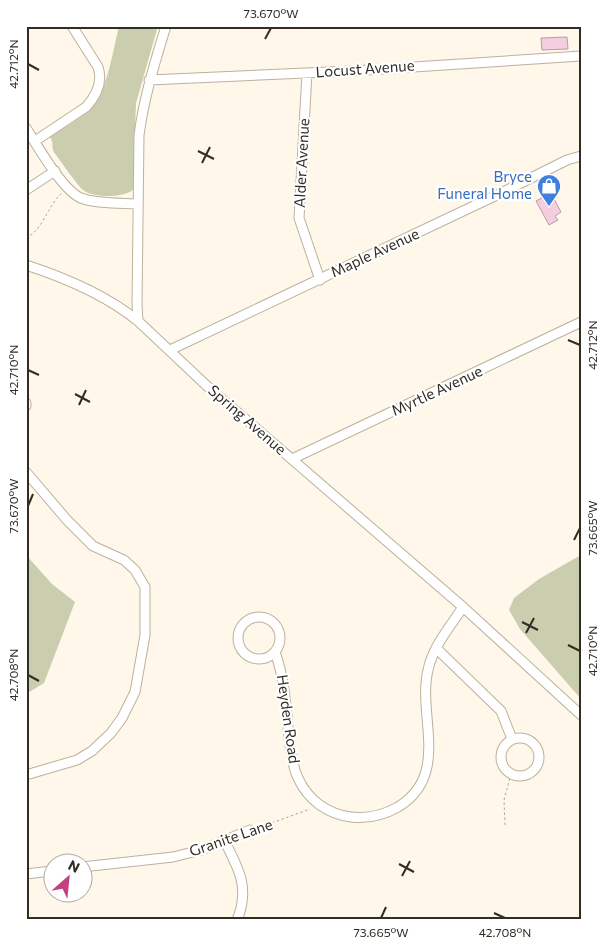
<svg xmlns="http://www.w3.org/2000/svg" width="607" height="946" font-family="Commissioner,sans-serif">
<rect width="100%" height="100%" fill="#fef7ea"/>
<!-- green -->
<path fill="#caceaf" d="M 119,26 L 158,26 L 136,103 L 133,190 C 122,198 94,198 83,190 C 79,187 58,158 54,152 C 51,147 54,142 50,137 C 64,127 83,118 94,105 C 107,89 114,47 119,26 Z
M 26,555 L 52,584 L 75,602 L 44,683 L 26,694 Z
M 581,555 L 581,699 L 520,629 L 509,610 L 514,598 L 539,579 Z"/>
<!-- building -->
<path fill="#f4cede" stroke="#b69da7" d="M 567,37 L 568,49 L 542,50 L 541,38 Z
M 551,193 L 561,212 L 555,216 L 558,220 L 549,225 L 536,201 Z"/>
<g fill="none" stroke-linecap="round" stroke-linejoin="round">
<!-- minor casing -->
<g stroke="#bcb19c" stroke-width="11">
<path id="minor" d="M 307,73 L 299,218 L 320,280
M 149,80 L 352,71 L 581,56
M 26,128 C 37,145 63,191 81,198 C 96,204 121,203 138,204
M 35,141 L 86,107 C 97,95 103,82 98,67 L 72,26
M 26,190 L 55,171
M 26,265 C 66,278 106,295 138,321 L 207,386 L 463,607 L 581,715
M 138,321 L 137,304 L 139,135 C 144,97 155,62 166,26
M 170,350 L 499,194 L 567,160 L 581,156
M 26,403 L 26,406
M 292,459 L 581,322
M 26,472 L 67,520 L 93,546 L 124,560 L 135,570 L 145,587 L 145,635 L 135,692 L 122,718 L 111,733 L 92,751 L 77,760 L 26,775
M238 638a21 21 0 1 1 42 0a21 21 0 1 1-42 0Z
M 436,648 L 501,711 L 512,739
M 275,652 C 285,679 286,709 289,738 C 291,751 292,766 298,778 C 308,800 327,814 351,817 C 368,819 382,816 398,807 C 451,775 417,715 428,670 C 433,646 450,627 463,607
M501 757a19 19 0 1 1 38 0a19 19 0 1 1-38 0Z
M 225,842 C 239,869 250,889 237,920
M 82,867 L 173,857 L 201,850 L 250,830
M 26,874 L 52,871"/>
</g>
<!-- path -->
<path stroke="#aca69b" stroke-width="1" stroke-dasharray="2.5 2.5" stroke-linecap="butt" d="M 26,238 C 44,229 47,206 62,193
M 505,825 L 504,800 L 511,774
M 258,828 L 310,809"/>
<!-- minor -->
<use href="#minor" stroke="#fff" stroke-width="9"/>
</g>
<!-- ticks -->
<path fill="none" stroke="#312c24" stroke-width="2" d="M 265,39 L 271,28M 28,64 L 39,70M 198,151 L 214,159M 202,163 L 210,147M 568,340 L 580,345M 28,370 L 39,375M 75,394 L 90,402M 79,405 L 86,390M 28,506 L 33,494M 574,540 L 580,528M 522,622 L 538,630M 526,633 L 534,618M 568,645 L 580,651M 28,675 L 39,681M 399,864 L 414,872M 402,876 L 410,861M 494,913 L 505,918M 381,918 L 386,907"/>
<!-- icons -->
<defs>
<g id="shop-pin" transform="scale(1.25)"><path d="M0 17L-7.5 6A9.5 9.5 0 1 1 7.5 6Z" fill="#3f7fe0" stroke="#fff"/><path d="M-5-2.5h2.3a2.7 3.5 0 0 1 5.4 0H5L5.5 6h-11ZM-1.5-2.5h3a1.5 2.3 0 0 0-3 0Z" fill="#fff"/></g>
</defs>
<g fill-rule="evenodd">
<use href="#shop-pin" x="549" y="186"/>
</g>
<g text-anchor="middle" stroke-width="4.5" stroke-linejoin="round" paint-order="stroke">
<!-- street labels -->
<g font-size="15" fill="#312c24" stroke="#fff">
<text transform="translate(365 69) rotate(-4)" y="5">Locust Avenue</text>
<text transform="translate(302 163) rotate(-87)" y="5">Alder Avenue</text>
<text transform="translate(375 253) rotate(-25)" y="5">Maple Avenue</text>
<text transform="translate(437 391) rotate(-25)" y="5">Myrtle Avenue</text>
<text transform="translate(247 420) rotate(41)" y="5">Spring Avenue</text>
<text transform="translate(288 719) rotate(82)" y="5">Heyden Road</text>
<text transform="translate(231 838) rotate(-19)" y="5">Granite Lane</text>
</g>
<!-- shop labels -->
<g font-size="15" fill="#366cbe" stroke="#fff" text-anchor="end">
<text x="532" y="182">Bryce<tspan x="532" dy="17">Funeral Home</tspan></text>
</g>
</g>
<!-- border -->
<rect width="607" height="946" fill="none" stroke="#ffffff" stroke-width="55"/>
<!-- north arrow -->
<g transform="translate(68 878) rotate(27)"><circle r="24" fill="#ffffff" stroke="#adaba7"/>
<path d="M0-4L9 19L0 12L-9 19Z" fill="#c54083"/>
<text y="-8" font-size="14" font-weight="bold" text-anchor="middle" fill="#312c24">N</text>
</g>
<rect x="28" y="28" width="552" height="890" fill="none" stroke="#312c24" stroke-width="2"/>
<g font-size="12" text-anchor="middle" fill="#312c24">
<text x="271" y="18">73.670°W</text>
<text transform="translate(14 64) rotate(-90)" y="4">42.712°N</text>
<text transform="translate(593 345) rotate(-90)" y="4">42.712°N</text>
<text transform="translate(14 370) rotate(-90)" y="4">42.710°N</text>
<text transform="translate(14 506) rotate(-90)" y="4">73.670°W</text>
<text transform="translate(593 528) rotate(-90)" y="4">73.665°W</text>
<text transform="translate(593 651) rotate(-90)" y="4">42.710°N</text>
<text transform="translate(14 675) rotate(-90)" y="4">42.708°N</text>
<text x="381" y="937">73.665°W</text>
<text x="505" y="937">42.708°N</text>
</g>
</svg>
